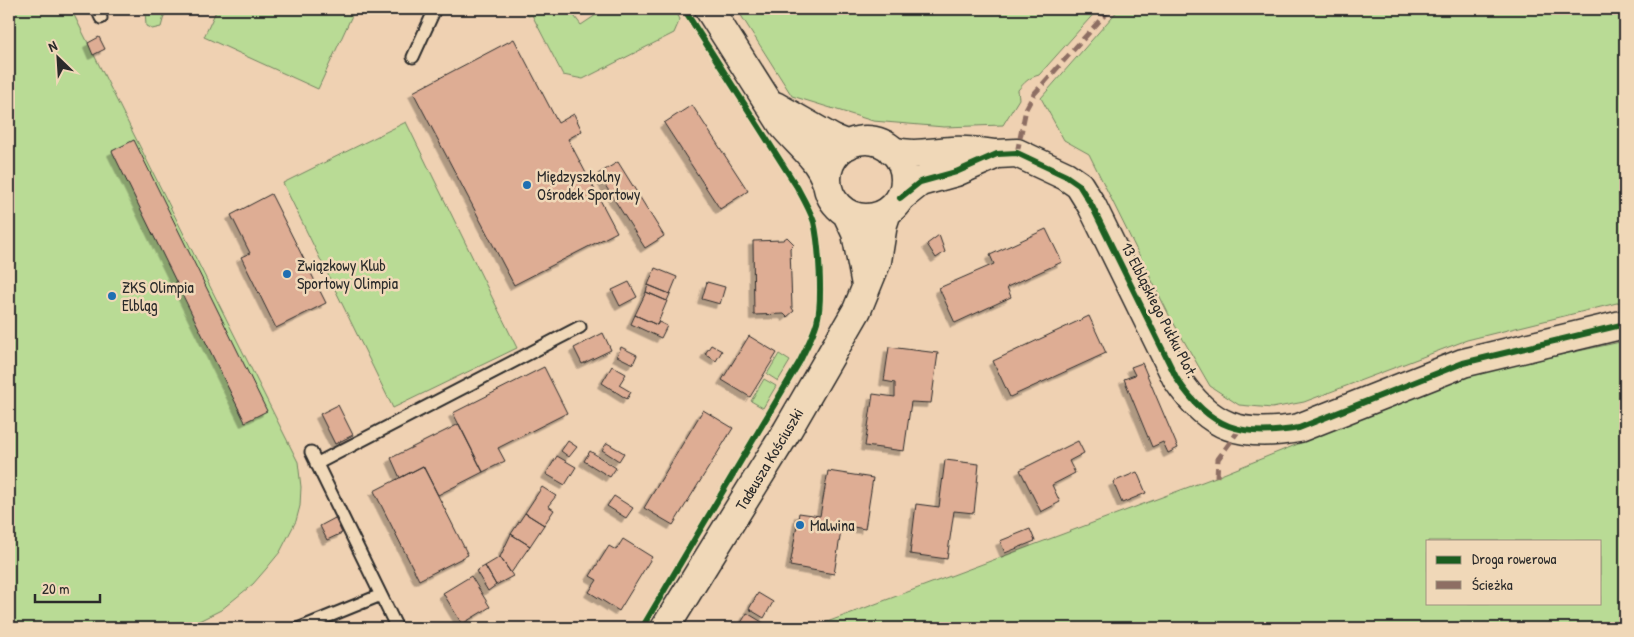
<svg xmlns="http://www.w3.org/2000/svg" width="1634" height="637" font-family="'Patrick Hand',sans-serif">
<defs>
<filter id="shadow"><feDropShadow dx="-4.5" dy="4.5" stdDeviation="0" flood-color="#0004"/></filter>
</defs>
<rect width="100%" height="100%" fill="#efd1b2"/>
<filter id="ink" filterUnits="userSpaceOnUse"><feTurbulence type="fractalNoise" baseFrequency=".02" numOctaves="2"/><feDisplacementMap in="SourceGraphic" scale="10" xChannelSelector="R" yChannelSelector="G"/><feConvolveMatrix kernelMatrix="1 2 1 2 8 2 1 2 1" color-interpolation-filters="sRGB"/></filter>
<g filter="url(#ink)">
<!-- green -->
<path fill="#b9db95" stroke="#728360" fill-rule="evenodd" d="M 9,9 L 71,9 L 298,462 L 301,487 L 300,506 L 296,521 L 280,552 L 266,569 L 253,584 L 221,610 L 185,628 L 9,628 Z
M 145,9 L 166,9 L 161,27 L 152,29 L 146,26 Z
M 217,9 L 355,9 L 318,89 L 204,37 Z
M 525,9 L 569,9 L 581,25 L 605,9 L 674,9 L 680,19 L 674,33 L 583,79 L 563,75 L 532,15 L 528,16 Z
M 737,9 L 1098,9 L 1039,75 C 1028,78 1025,82 1018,90 L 1019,99 L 1003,125 L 944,127 L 873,121 L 792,96 Z
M 1119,9 L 1625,9 L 1625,301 L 1467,340 L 1304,402 L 1272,408 L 1239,405 L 1210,386 L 1169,315 L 1089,154 L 1064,140 L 1041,98 Z
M 406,122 L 517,348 L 393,408 L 283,183 Z
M 1625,341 L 1625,628 L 811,628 L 1221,475 L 1472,374 ZM 1428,541 L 1600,541 L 1600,603 L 1428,603 Z
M 779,354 L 790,361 L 778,381 L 767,374 Z
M 764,379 L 776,386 L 763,408 L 751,401 Z"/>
<!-- building -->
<path fill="#dead94" stroke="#2b2b2b" filter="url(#shadow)" d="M 99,37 L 105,49 L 93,55 L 88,43 Z
M 514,39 L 558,123 L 574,114 L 582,131 L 568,139 L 617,232 L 514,285 L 413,92 Z
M 692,105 L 748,191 L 720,209 L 664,123 Z
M 134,140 L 267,411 L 245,422 L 112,151 Z
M 618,162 L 664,236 L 645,248 L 598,174 Z
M 271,194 L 326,303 L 276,328 L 241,257 L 250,253 L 231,215 Z
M 1046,229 L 1062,262 L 1007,287 L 1011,297 L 955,323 L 939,288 L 994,264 L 990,255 Z
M 939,235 L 945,252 L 936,258 L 927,244 Z
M 787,237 L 794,244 L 790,248 L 792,308 L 794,311 L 787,317 L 784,314 L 754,315 L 753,241 L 783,240 Z
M 655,268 L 677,277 L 670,294 L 648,285 Z
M 629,282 L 637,297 L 620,306 L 612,290 Z
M 707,282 L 725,287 L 720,304 L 702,299 Z
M 648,285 L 670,294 L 667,301 L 646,292 Z
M 646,292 L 667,301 L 657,325 L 635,315 Z
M 635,315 L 657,325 L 659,322 L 667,326 L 661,338 L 631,324 Z
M 1089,316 L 1106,353 L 1010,397 L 993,361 Z
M 603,333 L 611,350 L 582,364 L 574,348 Z
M 749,336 L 777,353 L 750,397 L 722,380 Z
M 711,345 L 722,351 L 716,361 L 705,354 Z
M 621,347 L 637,355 L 633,364 L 617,356 Z
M 889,347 L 938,353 L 931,403 L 911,402 L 904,451 L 865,446 L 873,394 L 895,397 L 895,383 L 884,381 Z
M 1142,363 L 1178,448 L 1168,453 L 1163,442 L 1152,447 L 1124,379 L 1135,375 L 1131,367 Z
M 612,366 L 626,374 L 619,385 L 631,392 L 627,399 L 602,383 Z
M 544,367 L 567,413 L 498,448 L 505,461 L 483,472 L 453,413 Z
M 338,405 L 353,435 L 335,444 L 320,414 Z
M 703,410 L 733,428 L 673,525 L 644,508 Z
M 459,424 L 483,472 L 438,495 L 423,466 L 400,478 L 391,458 Z
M 568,441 L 577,447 L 569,457 L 561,451 Z
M 1078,441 L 1084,453 L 1069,461 L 1075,473 L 1052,485 L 1060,502 L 1041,512 L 1020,470 Z
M 607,443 L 624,453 L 619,461 L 602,450 Z
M 590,451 L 616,468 L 610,477 L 584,461 Z
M 557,456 L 576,467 L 565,485 L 546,474 Z
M 945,460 L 979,464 L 974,513 L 954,511 L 947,559 L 910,554 L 916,504 L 939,507 Z
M 423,466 L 468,555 L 419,580 L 374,491 Z
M 828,471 L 873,478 L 865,529 L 842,525 L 834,574 L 790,566 L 799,513 L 820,516 Z
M 1137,472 L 1146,493 L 1122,503 L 1113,482 Z
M 542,487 L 556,496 L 548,506 L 554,510 L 544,525 L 525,513 Z
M 614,496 L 633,508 L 626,518 L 607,506 Z
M 525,513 L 544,525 L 530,546 L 511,534 Z
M 335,518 L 342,533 L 327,540 L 320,526 Z
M 1030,529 L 1035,541 L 1005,553 L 1000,541 Z
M 511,534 L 530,546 L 511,573 L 500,557 Z
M 623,539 L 652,557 L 619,611 L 589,592 L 597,580 L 590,576 L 609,546 L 616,550 Z
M 500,557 L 513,576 L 496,585 L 485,566 Z
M 485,566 L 496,585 L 488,591 L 476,571 Z
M 471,576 L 490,607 L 462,624 L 443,593 Z
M 758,593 L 773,602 L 764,618 L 749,609 Z
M 747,613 L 772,628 L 738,628 Z"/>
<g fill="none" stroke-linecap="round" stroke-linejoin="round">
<!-- service casing -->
<g stroke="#2b2b2b" stroke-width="15">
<path id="service" d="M 97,9 L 101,18
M 413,57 L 435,9
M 311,452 L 397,628
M 316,464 L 580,327
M 300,628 L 381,595"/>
</g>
<!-- tertiary casing -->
<g stroke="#2b2b2b" stroke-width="31">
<path id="tertiary" d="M 709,9 L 782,124 C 797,143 818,157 826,181
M 775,106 L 833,139 L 848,145
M827 179a39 39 0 1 1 78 0a39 39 0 1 1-78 0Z
M 892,151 C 913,157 931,152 952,151 C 967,150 981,152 995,154
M 900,198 L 920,182 L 956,172 L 997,154 L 1017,153 L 1066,176 L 1079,185 L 1092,206 L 1177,379 C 1210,429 1242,438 1299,428 L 1463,363 L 1625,324
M 847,214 L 856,233 L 866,285
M 665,628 L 787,431 L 857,310 L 877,261 L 883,224 L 887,212"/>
</g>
<!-- service -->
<use href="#service" stroke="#f0d8b8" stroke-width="11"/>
<!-- tertiary -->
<use href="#tertiary" stroke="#f0d8b8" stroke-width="28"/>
<!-- quiet -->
<path stroke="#8d6e63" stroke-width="5" stroke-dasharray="10 5" stroke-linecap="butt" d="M 1017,153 L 1026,109 L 1034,94 L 1110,9
M 1217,477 L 1218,459 L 1239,430"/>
<!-- cycleway casing -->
<g stroke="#f0d8b8" stroke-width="9">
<path id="cycleway" d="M 900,198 L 920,182 L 956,172 L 997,154 L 1017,153 L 1066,176 L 1079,185 L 1092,206 L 1177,379 C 1210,429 1242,438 1299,428 L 1463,363 L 1625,324
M 642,628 L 800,361 C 806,348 813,336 817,322 C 823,301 819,243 814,222 C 810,210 803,198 797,187 L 684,9"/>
</g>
<!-- cycleway -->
<use href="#cycleway" stroke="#1b5e20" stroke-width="6"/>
</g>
</g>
<!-- markers -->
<g fill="#1f6fb2" stroke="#f0d8b8" stroke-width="2">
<circle cx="527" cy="185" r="5"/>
<circle cx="287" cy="274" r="5"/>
<circle cx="112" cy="296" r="5"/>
<circle cx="800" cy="525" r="5"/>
</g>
<g text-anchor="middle" stroke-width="5" stroke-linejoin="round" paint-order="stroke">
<!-- poi labels -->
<g font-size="16" fill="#2b2b2b" stroke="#f0d8b8" text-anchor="start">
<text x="537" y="182">Międzyszkolny<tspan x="537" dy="18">Ośrodek Sportowy</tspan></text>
<text x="297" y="271">Związkowy Klub<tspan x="297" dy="18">Sportowy Olimpia</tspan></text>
<text x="122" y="293">ZKS Olimpia<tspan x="122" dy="18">Elbląg</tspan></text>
<text x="810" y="531">Malwina</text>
</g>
<!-- street labels -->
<g font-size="16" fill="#2b2b2b" stroke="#f0d8b8">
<text transform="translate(1160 310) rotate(63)" y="6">13 Elbląskiego Pułku Plot.</text>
<text transform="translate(769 459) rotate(-59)" y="6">Tadeusza Kościuszki</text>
</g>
</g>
<!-- margin -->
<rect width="1634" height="637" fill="none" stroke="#f0d8b8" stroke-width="30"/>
<rect x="15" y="15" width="1604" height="607" fill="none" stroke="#2b2b2b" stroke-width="2" filter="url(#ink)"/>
<!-- legend -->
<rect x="1426" y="540" width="175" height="65" fill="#f0d8b8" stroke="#a19380"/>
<rect x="1436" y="556" width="25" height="8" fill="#1b5e20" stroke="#a19380"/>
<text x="1472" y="564" font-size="15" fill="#2b2b2b">Droga rowerowa</text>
<rect x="1436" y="581" width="25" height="8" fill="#8d6e63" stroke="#a19380"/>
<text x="1472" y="590" font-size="15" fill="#2b2b2b">Ścieżka</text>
<!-- north arrow -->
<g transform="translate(58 58) rotate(335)" stroke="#f0d8b8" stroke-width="4" paint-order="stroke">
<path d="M0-4L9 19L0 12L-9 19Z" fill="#2b2b2b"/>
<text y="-8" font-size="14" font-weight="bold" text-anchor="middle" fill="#2b2b2b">N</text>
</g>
<!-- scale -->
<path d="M35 594v8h65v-8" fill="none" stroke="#2b2b2b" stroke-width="2.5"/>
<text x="42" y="594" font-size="15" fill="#2b2b2b" stroke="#f0d8b8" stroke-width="4" paint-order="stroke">20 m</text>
</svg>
